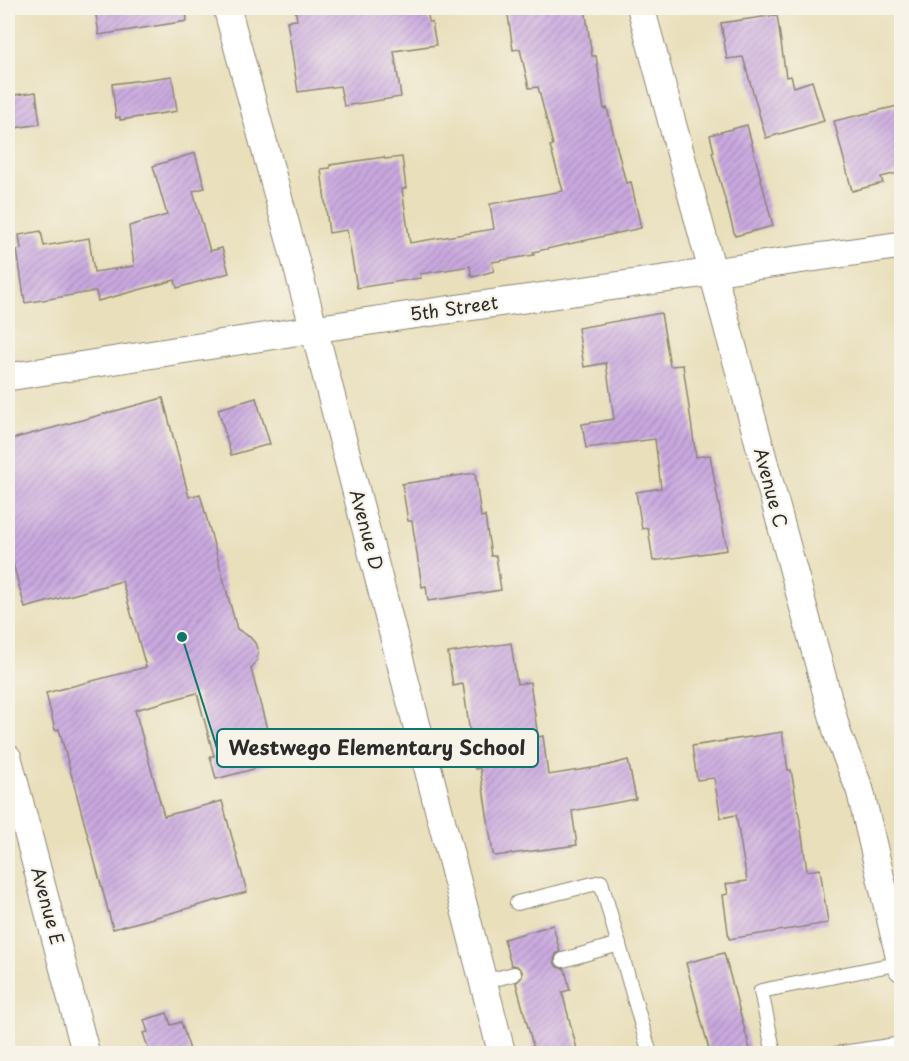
<svg xmlns="http://www.w3.org/2000/svg" width="909" height="1061" font-family="'Playpen Sans',sans-serif">
<defs>
<pattern id="building-hatch" width="6" height="6" patternUnits="userSpaceOnUse" patternTransform="scale(1.5)"><rect width="6" height="6" fill="#caa9e0"/><path d="M-1 1l2-2M0 6l6-6M5 7l2-2" fill="none" stroke="#a48ab6"/></pattern>
</defs>
<rect width="100%" height="100%" fill="#f7f3e8"/>
<filter id="ink" filterUnits="userSpaceOnUse"><feTurbulence type="fractalNoise" baseFrequency=".0167" numOctaves="2"/><feDisplacementMap in="SourceGraphic" scale="12" xChannelSelector="R" yChannelSelector="G"/><feConvolveMatrix kernelMatrix="1 2 1 2 8 2 1 2 1" color-interpolation-filters="sRGB"/></filter>
<filter id="wash" filterUnits="userSpaceOnUse"><feTurbulence type="fractalNoise" baseFrequency=".008" numOctaves="4" result="noise"/><feDisplacementMap in="SourceGraphic" scale="24" xChannelSelector="R" yChannelSelector="G"/><feGaussianBlur stdDeviation="1.35" result="paint"/><feColorMatrix in="noise" values="0 0 0 0 0 0 0 0 0 0 0 0 0 0 0 0 0 1.4 0 .05"/><feComposite in="paint" operator="in"/></filter>
<g filter="url(#wash)">
<rect width="100%" height="100%" fill="#e9dfbb"/>
<g id="blocks">
<!-- building -->
<path fill="url(#building-hatch)" d="M 95,8 L 186,8 L 187,21 L 99,35 Z
M 295,8 L 427,8 L 429,22 L 432,22 L 436,45 L 394,51 L 401,97 L 344,106 L 340,86 L 298,92 L 287,21 L 297,20 Z
M 507,8 L 585,8 L 592,56 L 596,56 L 604,109 L 607,108 L 626,183 L 631,182 L 641,228 L 533,252 L 534,255 L 492,262 L 494,271 L 473,277 L 473,275 L 471,275 L 470,266 L 420,274 L 421,278 L 357,288 L 347,230 L 329,233 L 321,169 L 330,168 L 330,165 L 384,157 L 385,159 L 402,157 L 406,188 L 402,189 L 410,243 L 494,229 L 490,204 L 563,191 L 550,146 L 553,145 L 538,87 L 529,88 L 520,49 L 513,50 Z
M 777,15 L 786,77 L 791,76 L 794,87 L 812,81 L 824,121 L 766,138 L 743,57 L 727,59 L 721,23 Z
M 172,76 L 177,111 L 120,120 L 120,117 L 116,118 L 112,84 Z
M 36,92 L 40,124 L 8,129 L 8,96 Z
M 902,105 L 902,172 L 881,177 L 883,183 L 852,191 L 834,121 Z
M 747,125 L 773,226 L 735,236 L 712,152 L 714,152 L 710,135 Z
M 195,153 L 205,188 L 193,191 L 210,251 L 222,248 L 229,273 L 177,288 L 175,280 L 98,301 L 96,291 L 25,303 L 17,250 L 21,249 L 19,235 L 41,231 L 44,246 L 89,238 L 94,272 L 134,266 L 129,226 L 167,215 L 153,166 Z
M 661,313 L 670,366 L 683,365 L 696,457 L 710,455 L 727,550 L 653,561 L 648,528 L 642,529 L 636,492 L 661,488 L 655,439 L 586,448 L 582,424 L 614,419 L 606,363 L 584,367 L 578,328 Z
M 163,398 L 189,497 L 200,494 L 237,629 L 250,637 L 255,643 L 258,651 L 257,660 L 251,669 L 276,763 L 216,779 L 210,756 L 214,756 L 197,693 L 135,710 L 164,816 L 222,801 L 247,892 L 113,929 L 59,729 L 55,730 L 46,693 L 146,667 L 122,581 L 25,608 L 8,545 L 8,440 Z
M 256,398 L 270,444 L 231,455 L 218,409 Z
M 475,473 L 481,517 L 485,516 L 491,556 L 496,556 L 501,590 L 428,601 L 426,586 L 422,587 L 412,521 L 408,521 L 402,484 Z
M 511,643 L 517,684 L 530,682 L 538,737 L 543,736 L 548,775 L 605,766 L 628,760 L 636,799 L 572,811 L 577,845 L 495,856 L 493,854 L 480,768 L 475,769 L 463,684 L 453,686 L 448,653 Z
M 782,732 L 788,770 L 791,770 L 799,815 L 807,871 L 820,869 L 828,923 L 729,939 L 723,895 L 728,894 L 726,884 L 747,881 L 736,815 L 721,818 L 714,778 L 697,780 L 692,746 Z
M 553,925 L 560,952 L 556,954 L 554,962 L 557,967 L 565,969 L 570,990 L 562,992 L 578,1053 L 535,1053 L 516,983 L 522,977 L 522,971 L 517,966 L 511,965 L 504,939 Z
M 724,953 L 751,1053 L 710,1053 L 686,963 Z
M 167,1013 L 171,1025 L 181,1022 L 191,1053 L 150,1053 L 143,1033 L 148,1032 L 144,1020 Z"/>
</g>
</g>
<g filter="url(#ink)">
<use href="#blocks" fill-opacity="0" stroke="#8a8573" stroke-width="1.5"/>
<g fill="none" stroke-linecap="round" stroke-linejoin="round">
<!-- service casing -->
<g stroke="#8a8573" stroke-width="16">
<path id="service" d="M 517,903 L 601,882 L 650,1054
M 563,960 L 619,944
M 483,982 L 514,974
M 774,1054 L 761,991 L 900,963
M 836,1054 L 902,1044"/>
</g>
<!-- minor casing -->
<g stroke="#8a8573" stroke-width="29">
<path id="minor" d="M 227,8 L 314,329 L 502,1054
M 641,8 L 838,735 L 860,790 L 902,968
M 8,377 L 314,329 L 902,245
M 8,758 L 86,1054"/>
</g>
<!-- service -->
<use href="#service" stroke="#fff" stroke-width="14"/>
<!-- minor -->
<use href="#minor" stroke="#fff" stroke-width="27"/>
</g>
</g>
<g text-anchor="middle" stroke-width="4.5" stroke-linejoin="round" paint-order="stroke">
<!-- street labels -->
<g font-size="18" fill="#2b2b2b" stroke="#f7f3e8">
<text transform="translate(454 309) rotate(-8)" y="6">5th Street</text>
<text transform="translate(770 488) rotate(75)" y="6">Avenue C</text>
<text transform="translate(366 530) rotate(75)" y="6">Avenue D</text>
<text transform="translate(47 906) rotate(75)" y="6">Avenue E</text>
</g>
</g>
<!-- callouts -->
<path fill="none" stroke="#0f766e" stroke-width="2" d="M182 637L217 748"/>
<circle fill="#0f766e" stroke="#f7f3e8" stroke-width="2" cx="182" cy="637" r="6"/>
<rect fill="#f7f3e8" stroke="#0f766e" stroke-width="2" x="217" y="729" width="321" height="38" rx="6"/>
<g font-size="20" text-anchor="middle" font-weight="bold" fill="#2b2b2b">
<text x="377" y="755">Westwego Elementary School</text>
</g>
<!-- margin -->
<rect width="909" height="1061" fill="none" stroke="#f7f3e8" stroke-width="30"/>
</svg>
